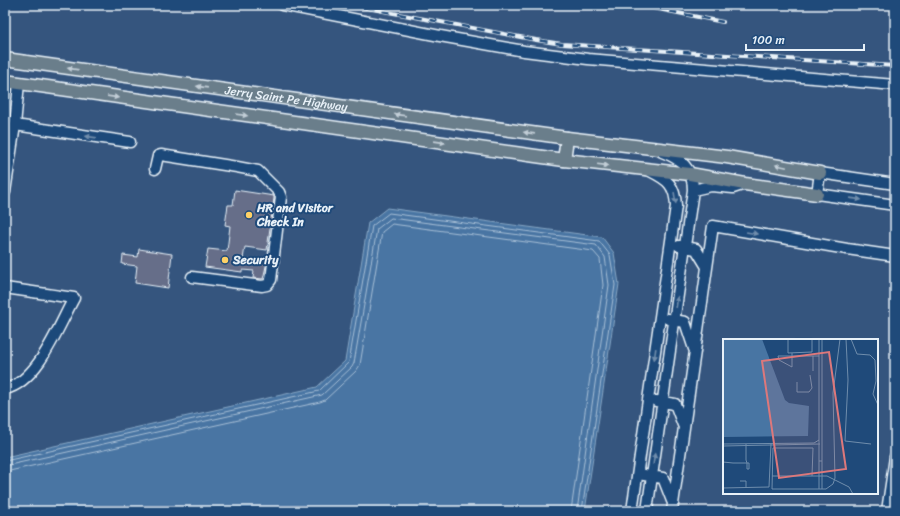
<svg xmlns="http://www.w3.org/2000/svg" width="900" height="516" font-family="Sriracha,sans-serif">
<rect width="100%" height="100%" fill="#1f4a7a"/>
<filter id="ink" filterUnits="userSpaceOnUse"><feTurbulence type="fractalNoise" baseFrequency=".025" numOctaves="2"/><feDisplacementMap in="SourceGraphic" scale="8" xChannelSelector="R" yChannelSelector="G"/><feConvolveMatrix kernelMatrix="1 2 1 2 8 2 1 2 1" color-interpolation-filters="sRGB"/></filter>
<g filter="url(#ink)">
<!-- built -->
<path fill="#34557e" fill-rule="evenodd" d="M 5,5 L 895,5 L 895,511 L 5,511 ZM 724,340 L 877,340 L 877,493 L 724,493 Z"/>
<!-- water -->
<path fill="#4875a3" stroke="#88a7c5" d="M 387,208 L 602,237 L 614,253 L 619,284 L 585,511 L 5,511 L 5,457 L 317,387 L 345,361 L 368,223 Z"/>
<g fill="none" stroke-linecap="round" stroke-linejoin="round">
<!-- shore -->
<path stroke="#a8bfd6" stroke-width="1" d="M 5,461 L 319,391 L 349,362 L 372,226 L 389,213 L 599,241 L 610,255 L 615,285 L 582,511
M 5,466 L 322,395 L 352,367 L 354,363 L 377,229 L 391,218 L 596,245 L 605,257 L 609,285 L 577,511
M 5,472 L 320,402 L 325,400 L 356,371 L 360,365 L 382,232 L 392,224 L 593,251 L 600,259 L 603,285 L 571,511"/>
</g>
<!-- building -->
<path fill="#666e89" stroke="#e8f1f8" d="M 235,190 L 274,196 L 274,198 L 267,250 L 245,247 L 243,259 L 267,262 L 263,279 L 253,278 L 254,271 L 242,270 L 242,272 L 205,267 L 208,249 L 227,251 L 230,226 L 225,225 L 228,205 L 233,205 Z
M 139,249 L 172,254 L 168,288 L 135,283 L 137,266 L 122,264 L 123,255 L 138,257 Z"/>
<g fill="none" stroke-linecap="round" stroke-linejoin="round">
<!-- minor casing -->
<g stroke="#e8f1f8" stroke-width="13">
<path id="minor" d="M 282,5 L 440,36 L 524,51 L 588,59 L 895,85
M 15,125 L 130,142
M 155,169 L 158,156 L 161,155 L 237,167 L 258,171 L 279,192 L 281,197 L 271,280 L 267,285 L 262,286 L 192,277
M 895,184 L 820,173 L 817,194 L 895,205
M 693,190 L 711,186 L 733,188 L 745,184
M 5,192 L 15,125 L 19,83
M 679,246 L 696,249 L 707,267
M 5,288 L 74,298 C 59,325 38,382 5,389
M 668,319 L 685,322 L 694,349
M 656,401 L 675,404 L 683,425
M 638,474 L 663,478 L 672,501
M 632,511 L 676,206 C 675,185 668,180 650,171
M 647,511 L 693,190 C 693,168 681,159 662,152
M 672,511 L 713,226 L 847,249 L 895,256
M 887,511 L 895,457"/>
</g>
<!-- major casing -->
<g stroke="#e8f1f8" stroke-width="15">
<g id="major">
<path id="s1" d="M 5,59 L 567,138 L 727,157 L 820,173"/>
<path d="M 5,81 L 564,160 L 690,174 L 745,184 L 817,194"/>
<path d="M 564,160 L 567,138"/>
</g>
</g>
<!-- minor -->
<use href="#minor" stroke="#1f4a7a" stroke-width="10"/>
<!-- major -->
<use href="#major" stroke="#6b7e8b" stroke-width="12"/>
<!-- rail casing -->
<g stroke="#e8f1f8" stroke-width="4">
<path id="rail" d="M 351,5 L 536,40 L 562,44 L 895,66
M 638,5 L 723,22"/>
</g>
<!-- rail -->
<use href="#rail" stroke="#1f4a7a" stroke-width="2.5" stroke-dasharray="8" stroke-linecap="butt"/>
</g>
<!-- one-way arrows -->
<defs><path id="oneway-solid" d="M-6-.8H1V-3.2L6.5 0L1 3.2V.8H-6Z"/></defs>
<g fill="#c2ced7">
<use href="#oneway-solid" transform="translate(73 69) rotate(-172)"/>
<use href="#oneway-solid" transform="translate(202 87) rotate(-172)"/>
<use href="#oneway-solid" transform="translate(113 97) rotate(8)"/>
<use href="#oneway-solid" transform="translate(242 115) rotate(8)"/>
<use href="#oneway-solid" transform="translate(400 115) rotate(-172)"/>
<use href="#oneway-solid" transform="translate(529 133) rotate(-172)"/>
<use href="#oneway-solid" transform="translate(440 142) rotate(8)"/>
<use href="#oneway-solid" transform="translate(603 165) rotate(7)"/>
<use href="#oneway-solid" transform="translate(781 166) rotate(-168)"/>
</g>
<g fill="#6f8dac">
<use href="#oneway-solid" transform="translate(91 137) rotate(-172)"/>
<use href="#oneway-solid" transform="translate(675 198) rotate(81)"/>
<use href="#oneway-solid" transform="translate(856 199) rotate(8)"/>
<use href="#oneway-solid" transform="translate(752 233) rotate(10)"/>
<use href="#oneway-solid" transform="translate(677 302) rotate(-82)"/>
<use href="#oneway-solid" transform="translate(655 354) rotate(98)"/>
<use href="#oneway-solid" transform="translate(654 459) rotate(-82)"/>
</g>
</g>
<!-- markers -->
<g fill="#ffd166" stroke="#1f4a7a" stroke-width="1.5">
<circle cx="249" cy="215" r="4"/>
<circle cx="225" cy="260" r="4"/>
</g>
<g text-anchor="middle" stroke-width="4" stroke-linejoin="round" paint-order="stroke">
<!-- street labels -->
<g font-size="12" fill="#e8f1f8" stroke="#1f4a7a">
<text dy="4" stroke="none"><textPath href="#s1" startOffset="284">Jerry Saint Pe Highway</textPath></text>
</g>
<!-- poi labels -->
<g font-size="12" font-weight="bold" fill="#e8f1f8" stroke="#1f4a7a" text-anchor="start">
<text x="257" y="212">HR and Visitor<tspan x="257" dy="14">Check In</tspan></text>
<text x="233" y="264">Security</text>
</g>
</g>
<!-- overview -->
<g transform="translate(723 339)">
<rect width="155" height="155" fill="#1f4a7a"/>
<path d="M 0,0 L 39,0 L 62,61 L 66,64 L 86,67 L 85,97 L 0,98 Z" fill="#4875a3"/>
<path fill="none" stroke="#6f8dac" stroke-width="1" d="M 65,0 L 65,14 L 89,13 L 89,0M 96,0 L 96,122M 123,0 L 125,41 L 122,102 L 148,105M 128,0 L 134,15 L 147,16 L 152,21 L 153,42 L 150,55 L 155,66M 69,14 L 69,17 L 55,17 L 56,21 L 69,28 L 69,17 L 96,17M 90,32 L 90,17M 74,43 L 74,53 L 86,53 L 89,49 L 87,36M 0,105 L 91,104 L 96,101M 0,107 L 97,105M 99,122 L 99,0M 0,123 L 10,124 L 26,124 L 26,130 L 24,130 L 24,124 L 23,121 L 23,105M 49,137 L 104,137 L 126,148 L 130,155M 89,137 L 90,109 L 50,109 L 49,150 L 103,150 L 110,145 L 112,139 L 110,54 L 117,0M 17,142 L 23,142 L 23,149M 0,149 L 46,148 L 48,105M 96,150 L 96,122 L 99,122 L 99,150"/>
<path fill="#dd787b" fill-opacity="0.15" stroke="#dd787b" stroke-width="2" d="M 106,13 L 123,130 L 56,139 L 39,22 Z"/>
<rect width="155" height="155" fill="none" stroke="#e8f1f8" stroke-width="2"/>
</g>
<!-- margin -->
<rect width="900" height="516" fill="none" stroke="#1f4a7a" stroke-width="20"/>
<rect x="10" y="10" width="880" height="496" fill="none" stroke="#e8f1f8" stroke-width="1.5" filter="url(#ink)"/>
<!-- scale -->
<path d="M746 44v6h118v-6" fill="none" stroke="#e8f1f8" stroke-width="2"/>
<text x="752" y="44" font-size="12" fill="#e8f1f8" stroke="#1f4a7a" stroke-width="3" paint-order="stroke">100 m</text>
</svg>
